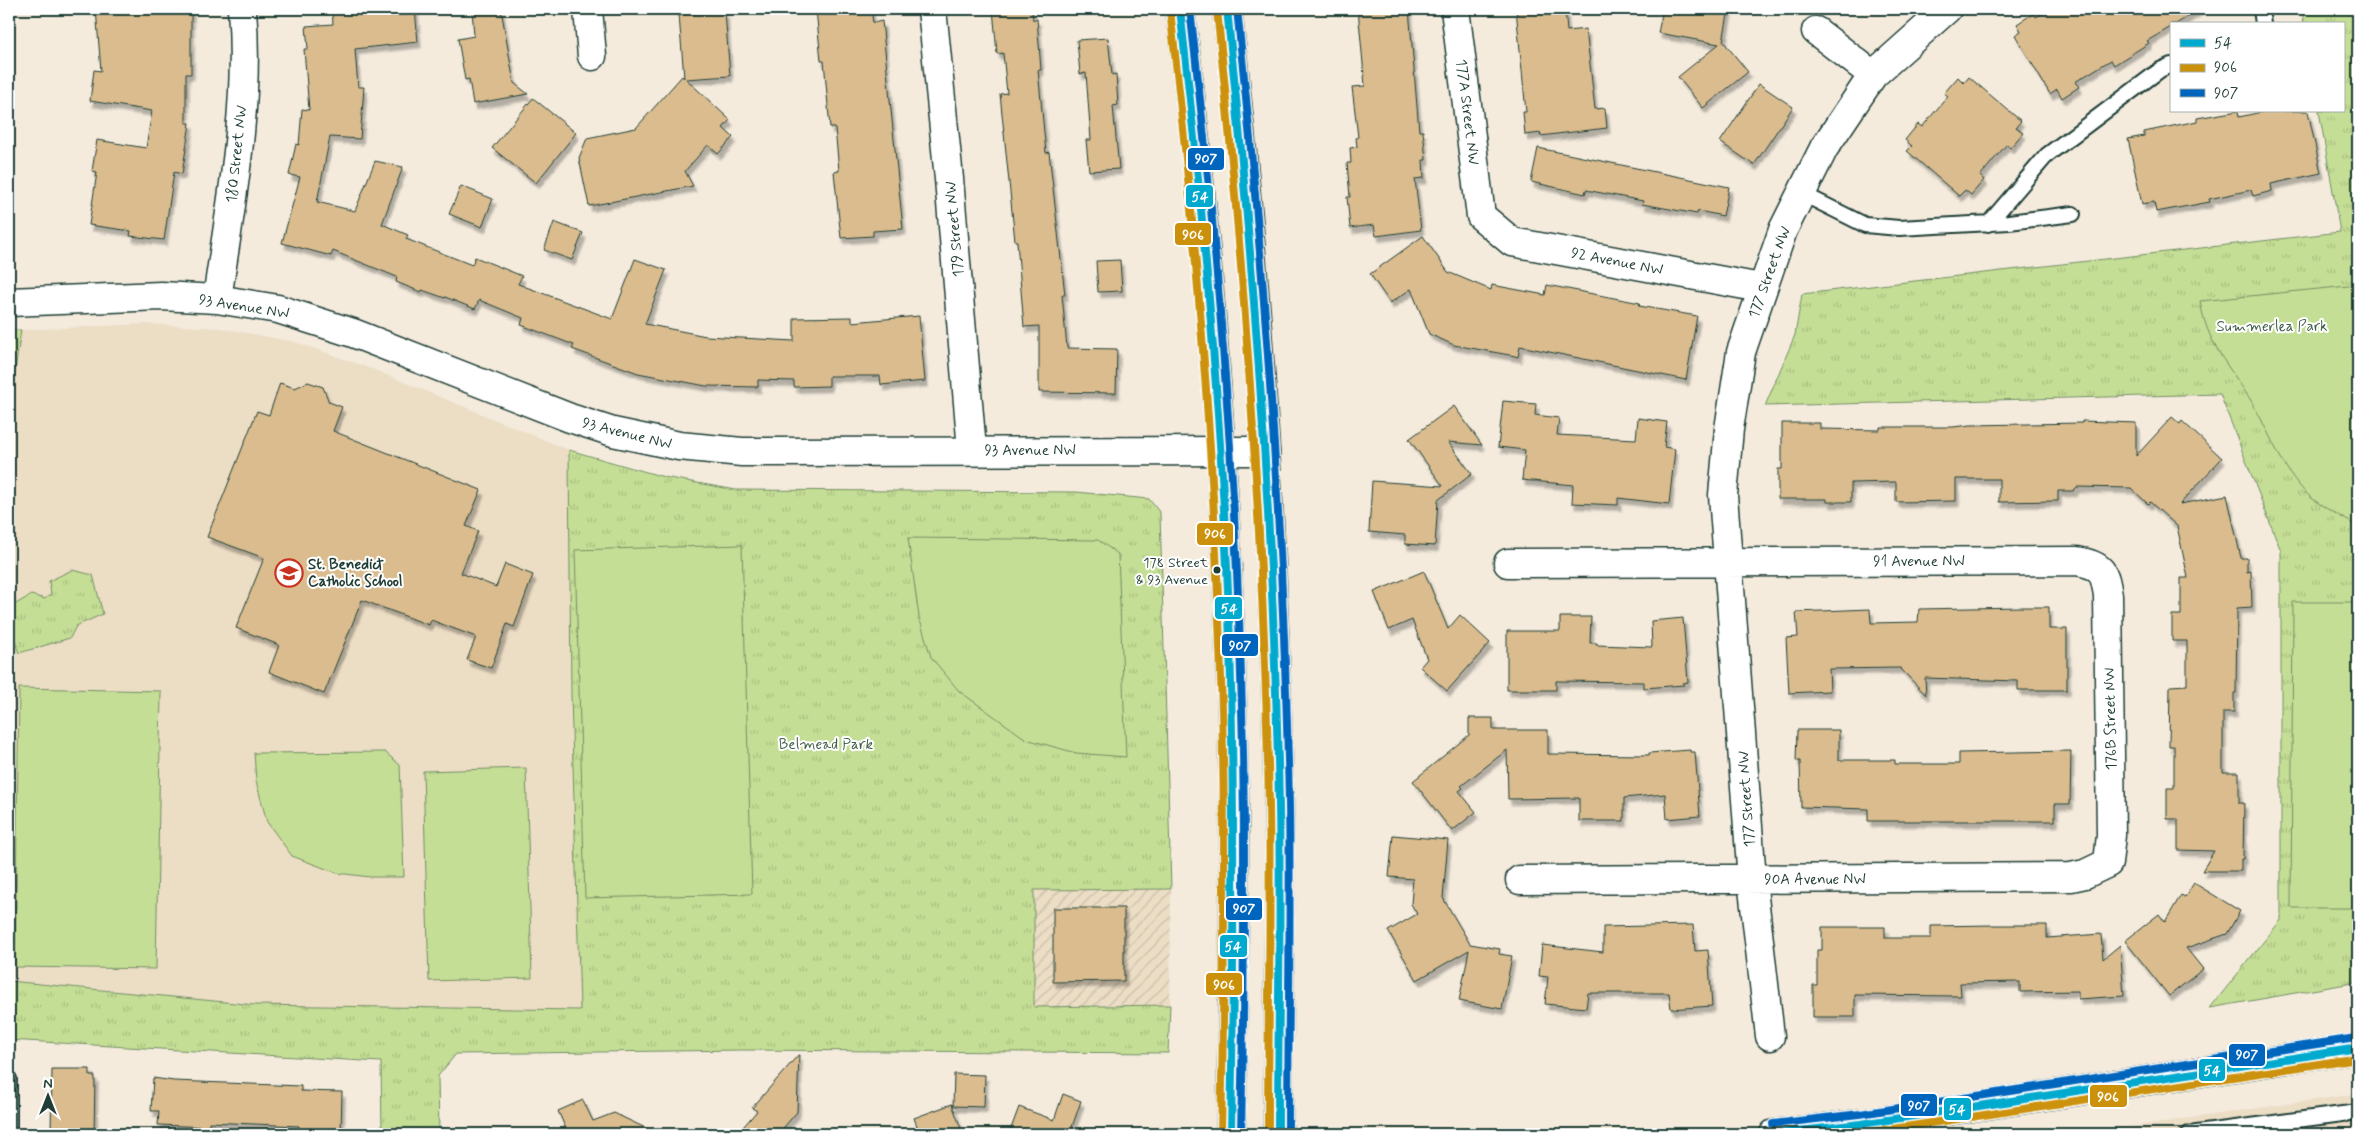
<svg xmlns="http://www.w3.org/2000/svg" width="2367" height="1143" font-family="Mynerve,sans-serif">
<defs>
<pattern id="industrial-furrows" width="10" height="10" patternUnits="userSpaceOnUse" patternTransform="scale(1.25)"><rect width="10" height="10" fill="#ecddc5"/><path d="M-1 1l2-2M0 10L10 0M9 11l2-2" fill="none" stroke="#cabfaa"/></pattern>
<pattern id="park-tufts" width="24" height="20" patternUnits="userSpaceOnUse" patternTransform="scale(1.25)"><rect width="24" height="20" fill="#c5de95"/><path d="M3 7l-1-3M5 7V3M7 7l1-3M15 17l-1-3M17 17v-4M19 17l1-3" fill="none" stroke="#a9bf81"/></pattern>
<filter id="shadow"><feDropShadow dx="3" dy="5.5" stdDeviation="1" flood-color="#0004"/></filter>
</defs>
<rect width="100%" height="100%" fill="#f4ebdd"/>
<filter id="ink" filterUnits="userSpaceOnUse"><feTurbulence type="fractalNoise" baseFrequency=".02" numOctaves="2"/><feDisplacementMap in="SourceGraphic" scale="10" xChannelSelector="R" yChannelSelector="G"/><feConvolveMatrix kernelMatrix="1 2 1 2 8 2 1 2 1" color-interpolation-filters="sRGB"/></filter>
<g filter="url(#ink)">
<!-- built -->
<path fill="#ecddc5" d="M 145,324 L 220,328 L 295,342 L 375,370 L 569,450 L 571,695 L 580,1010 L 255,1005 L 9,981 L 9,412 L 21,330 Z
M 2355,1094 L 2358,1094 L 2358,1134 L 2081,1134 Z"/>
<!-- industrial -->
<path fill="url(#industrial-furrows)" d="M 1171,889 L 1170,1005 L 1034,1008 L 1034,890 Z"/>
<!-- park -->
<path fill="url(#park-tufts)" stroke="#728e64" d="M 2302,9 L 2358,9 L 2358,982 L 2210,1008 L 2281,920 L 2281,551 L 2220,394 L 1765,406 L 1795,335 L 1802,294 L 2340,232 L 2319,111 L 2343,111 L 2343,24 L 2304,24 Z
M 9,330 L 21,330 L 9,412 Z
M 569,450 L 664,477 L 736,490 L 1076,492 L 1149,499 L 1160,513 L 1171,889 L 1034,890 L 1034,1007 L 1170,1005 L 1168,1053 L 742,1050 L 456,1054 L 438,1076 L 439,1134 L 382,1134 L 381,1062 L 9,1040 L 9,981 L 255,1005 L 580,1010 L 571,695 Z
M 72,570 L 93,575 L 103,614 L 76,626 L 70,638 L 19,653 L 9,625 L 9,608 L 31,595 L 45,599 L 51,594 L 49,581 Z"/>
<!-- pitch -->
<path fill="#c5de95" stroke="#728e64" d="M 2358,285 L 2358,527 C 2343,517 2319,506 2307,494 C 2280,467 2269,430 2250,399 C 2228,364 2207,344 2200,301 Z
M 908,538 L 1098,540 L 1118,554 L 1126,757 L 1076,753 L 1026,739 L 959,691 L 931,657 L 919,617 Z
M 742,545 L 752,894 L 585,898 L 575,550 Z
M 2293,602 L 2358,602 L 2358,908 L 2291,908 Z
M 19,688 L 161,691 L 156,969 L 15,967 Z
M 385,752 L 400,765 L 404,877 L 370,877 L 337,873 L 292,856 L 267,822 L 256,781 L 254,753 Z
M 526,768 L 532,978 L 429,981 L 423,771 Z"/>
<!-- building -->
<path fill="#dabc8e" stroke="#1f3d34" filter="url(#shadow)" d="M 96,9 L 191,9 L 191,74 L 186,74 L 186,123 L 190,123 L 182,174 L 174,172 L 164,240 L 130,236 L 131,231 L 89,225 L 97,172 L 92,171 L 97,140 L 146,148 L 152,111 L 90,101 L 94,70 L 101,71 Z
M 332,9 L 415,9 L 418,42 L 355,49 L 358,87 L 364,87 L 360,139 L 330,137 L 317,202 L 355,211 L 375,161 L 403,167 L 382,224 L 408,235 L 406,239 L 472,265 L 475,257 L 522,276 L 518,284 L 612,319 L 635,259 L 666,270 L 645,324 L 706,336 L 794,341 L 794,318 L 852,317 L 852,322 L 919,316 L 925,381 L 881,385 L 880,376 L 829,376 L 829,386 L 794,387 L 794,381 L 758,380 L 758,387 L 706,386 L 638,373 L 572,349 L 574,345 L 521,325 L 523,318 L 479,300 L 475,309 L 445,297 L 445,298 L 422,290 L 421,292 L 396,282 L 397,277 L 333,251 L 331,256 L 282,243 L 300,177 L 289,175 L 296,144 L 299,145 L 302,109 L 309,110 L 304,49 L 308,49 L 306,26 L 333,24 Z
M 472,9 L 501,9 L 514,83 L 528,94 L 473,104 L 469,79 L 465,80 L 458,39 L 474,36 Z
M 816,9 L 871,9 L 873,23 L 882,21 L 903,229 L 873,231 L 873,236 L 841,238 L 834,172 L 839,171 L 835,128 L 830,128 L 824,61 L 821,61 Z
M 993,9 L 1032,9 L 1033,20 L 1037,19 L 1041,70 L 1038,70 L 1046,153 L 1049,152 L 1065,295 L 1062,295 L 1067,348 L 1117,349 L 1116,393 L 1039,392 L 1039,326 L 1024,327 L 1017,241 L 1015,241 L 1000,94 L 1007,93 L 1003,53 L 997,54 Z
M 1358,9 L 1409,9 L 1419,131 L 1423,131 L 1426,160 L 1423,160 L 1424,178 L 1415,179 L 1421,230 L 1376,236 L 1374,225 L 1350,228 L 1347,197 L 1350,197 L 1347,163 L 1351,163 L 1350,148 L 1357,147 L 1356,138 L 1358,137 L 1352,87 L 1365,86 Z
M 1516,9 L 1565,9 L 1567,31 L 1586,29 L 1595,109 L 1605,108 L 1607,128 L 1540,136 L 1541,133 L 1525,135 L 1523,112 L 1526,112 Z
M 1663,9 L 1729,9 L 1723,41 L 1748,72 L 1703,108 L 1678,77 L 1719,44 L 1658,33 Z
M 2050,9 L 2200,9 L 2176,24 L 2171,24 L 2171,27 L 2147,41 L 2149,43 L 2114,65 L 2111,60 L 2075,82 L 2079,87 L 2062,98 L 2057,89 L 2050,94 L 2015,35 L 2021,31 L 2017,24 L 2034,13 L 2036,17 Z
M 725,12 L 730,76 L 686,79 L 730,120 L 723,128 L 733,137 L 718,154 L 708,145 L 685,171 L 693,186 L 589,206 L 579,158 L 587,138 L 636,128 L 682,76 L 684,78 L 679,15 Z
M 1108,38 L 1112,75 L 1116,74 L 1118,105 L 1113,106 L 1119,169 L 1089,171 L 1086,140 L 1091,140 L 1086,73 L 1080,74 L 1077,40 Z
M 1958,77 L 1964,83 L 1969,77 L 2021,121 L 2016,127 L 2023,133 L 2010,148 L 2007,144 L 1980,176 L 1984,180 L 1971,195 L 1965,190 L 1959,196 L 1907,151 L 1912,146 L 1905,140 L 1918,124 L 1922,127 L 1948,96 L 1944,93 Z
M 1759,84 L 1793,107 L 1754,165 L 1720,142 Z
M 533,98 L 576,133 L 536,183 L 492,148 Z
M 2238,111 L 2239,117 L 2266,111 L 2308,111 L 2321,173 L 2271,184 L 2272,191 L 2253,196 L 2251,190 L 2209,199 L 2210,202 L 2156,212 L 2154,202 L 2142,204 L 2128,139 L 2144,136 L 2144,132 L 2197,121 L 2197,118 Z
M 1538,148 L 1729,187 L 1723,216 L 1698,211 L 1697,214 L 1642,204 L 1643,201 L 1586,190 L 1585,194 L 1531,182 Z
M 461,186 L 493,199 L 482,227 L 449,214 Z
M 554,222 L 583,233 L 572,260 L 544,250 Z
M 1423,236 L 1448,272 L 1491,290 L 1492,285 L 1545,295 L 1547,285 L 1640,303 L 1639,306 L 1697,316 L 1686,380 L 1520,346 L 1518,357 L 1515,356 L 1454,345 L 1429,334 L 1411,289 L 1390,303 L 1370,274 Z
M 1120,260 L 1122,291 L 1098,292 L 1096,261 Z
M 308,382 L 323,387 L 329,402 L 342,407 L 333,431 L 481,490 L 466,526 L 478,531 L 461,573 L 496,587 L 505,564 L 533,575 L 514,627 L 507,624 L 491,668 L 467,660 L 476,637 L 431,620 L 429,625 L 362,600 L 324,694 L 269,672 L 279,645 L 236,628 L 264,558 L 207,537 L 257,411 L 269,415 L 280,383 L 295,388 Z
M 1503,401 L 1536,404 L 1535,415 L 1559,418 L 1557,435 L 1636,439 L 1638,418 L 1667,422 L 1664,447 L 1675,449 L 1669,504 L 1618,498 L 1618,505 L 1572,503 L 1573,485 L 1522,480 L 1525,450 L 1498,447 Z
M 1454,406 L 1482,445 L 1448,442 L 1472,474 L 1438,500 L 1435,546 L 1405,544 L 1405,535 L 1369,532 L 1372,481 L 1443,486 L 1409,439 Z
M 2172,417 L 2180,424 L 2182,421 L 2222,458 L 2180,504 L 2227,495 L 2241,558 L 2247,558 L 2247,572 L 2251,571 L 2252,607 L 2237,608 L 2236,693 L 2234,693 L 2234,712 L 2223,712 L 2223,772 L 2239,772 L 2239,803 L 2244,803 L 2243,859 L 2241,859 L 2241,871 L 2202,871 L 2214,851 L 2178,850 L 2178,819 L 2167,819 L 2167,788 L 2174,788 L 2174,746 L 2169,746 L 2170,686 L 2187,685 L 2187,641 L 2172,641 L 2172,615 L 2181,615 L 2181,578 L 2188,578 L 2177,526 L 2150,502 L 2148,504 L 2131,488 L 2077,487 L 2073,491 L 2058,491 L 2058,501 L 1999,502 L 1999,479 L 1956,479 L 1956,501 L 1896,502 L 1896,482 L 1851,483 L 1851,502 L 1827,502 L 1827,499 L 1778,499 L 1778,469 L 1782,469 L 1782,423 L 1820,423 L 1820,429 L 1880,430 L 1880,427 L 1953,427 L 1970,425 L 2082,423 L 2082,421 L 2136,423 L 2136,456 Z
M 1424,571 L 1448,629 L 1460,615 L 1490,643 L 1447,691 L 1420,667 L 1427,659 L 1412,620 L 1389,630 L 1374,592 Z
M 2020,607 L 2049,607 L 2049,629 L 2067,629 L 2067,690 L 2018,690 L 2018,681 L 1925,678 L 1926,695 L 1900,668 L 1829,669 L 1830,691 L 1789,693 L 1786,638 L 1798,637 L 1796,612 L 1870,609 L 1871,623 L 1918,622 L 1919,609 Z
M 1560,617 L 1591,617 L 1590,643 L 1597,643 L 1597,645 L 1652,647 L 1651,621 L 1683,618 L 1688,682 L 1683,683 L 1684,685 L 1644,688 L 1644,682 L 1556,681 L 1556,690 L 1507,690 L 1507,631 L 1560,631 Z
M 1469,718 L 1493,718 L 1493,730 L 1548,730 L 1548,754 L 1649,755 L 1649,753 L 1690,750 L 1690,752 L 1695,752 L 1700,816 L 1667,819 L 1665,794 L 1624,798 L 1624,821 L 1579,821 L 1579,798 L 1508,799 L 1507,750 L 1461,786 L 1463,788 L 1459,791 L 1476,812 L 1452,831 L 1413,781 L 1469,735 Z
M 1797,730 L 1839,730 L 1839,760 L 1895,760 L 1895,764 L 1959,764 L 1959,753 L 2071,751 L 2070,804 L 2055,804 L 2055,821 L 1868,821 L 1868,809 L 1801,807 L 1800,761 L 1796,761 Z
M 1393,835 L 1448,840 L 1443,898 L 1470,944 L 1500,949 L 1499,954 L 1512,956 L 1502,1009 L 1459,1001 L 1469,950 L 1417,980 L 1388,931 L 1417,914 L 1411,904 L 1413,879 L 1389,877 Z
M 2194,883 L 2240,911 L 2227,934 L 2186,948 L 2203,969 L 2169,996 L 2125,941 L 2159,914 L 2165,922 L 2181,895 L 2185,897 Z
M 1053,908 L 1124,908 L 1124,981 L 1053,982 Z
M 1693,925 L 1695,951 L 1708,950 L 1712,1006 L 1671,1009 L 1669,993 L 1588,993 L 1586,1008 L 1545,1004 L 1548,977 L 1539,976 L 1542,945 L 1603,952 L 1603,927 Z
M 1994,925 L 2047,925 L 2047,938 L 2101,934 L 2103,959 L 2120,945 L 2124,996 L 2078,999 L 2078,991 L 2020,992 L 2020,982 L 1960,983 L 1961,996 L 1855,995 L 1855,1017 L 1813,1017 L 1813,985 L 1817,985 L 1817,950 L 1822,950 L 1822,927 L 1885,927 L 1885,938 L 1931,938 L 1931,926 Z
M 799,1054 L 797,1112 L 778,1134 L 737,1134 L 757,1111 L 752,1108 Z
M 52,1069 L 90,1069 L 90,1076 L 95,1076 L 94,1134 L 51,1134 Z
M 954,1074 L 985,1075 L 984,1107 L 953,1106 Z
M 153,1078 L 174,1081 L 301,1086 L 301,1091 L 342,1092 L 341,1132 L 299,1130 L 299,1126 L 209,1122 L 209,1127 L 158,1125 L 159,1111 L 151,1111 Z
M 1063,1094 L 1081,1101 L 1072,1127 L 1086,1132 L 1086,1134 L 1009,1134 L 1019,1107 L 1054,1120 Z
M 583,1100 L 593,1121 L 614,1113 L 658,1134 L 563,1134 L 567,1131 L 558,1111 Z
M 952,1104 L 963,1134 L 920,1134 L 914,1118 Z"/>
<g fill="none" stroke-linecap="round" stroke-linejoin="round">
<!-- service casing -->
<g stroke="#1f3d34" stroke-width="18">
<path id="service" d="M 2261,9 L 2263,24
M 1801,193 L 1865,225 L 1899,228 L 2009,222 L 2073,214
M 1988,224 L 2047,155 L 2160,70 L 2171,65
M 9,1079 L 9,1134
M 2189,1134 L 2358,1112"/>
</g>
<!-- minor casing -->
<g stroke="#1f3d34" stroke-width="31">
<path id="minor" d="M 588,9 L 592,56
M 932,9 L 949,179 L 972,450
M 1455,9 L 1481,216 L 1512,242 L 1761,288
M 1816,31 L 1873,75
M 217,299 C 231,203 250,106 242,9
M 9,302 L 161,296 L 217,299 L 278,309 L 353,333 L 570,418 L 613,432 L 679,446 L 742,452 L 1265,451
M 1508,563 L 2077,561 C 2103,566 2104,571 2108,595 L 2111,835 L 2108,863 L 2085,874 L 2071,877 L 1520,880
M 1770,1036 L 1752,880 L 1723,495 L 1729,429 L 1741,352 L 1783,230 L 1824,148 L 1873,75 L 1947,9"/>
</g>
<!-- tertiary casing -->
<g stroke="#1f3d34" stroke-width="31">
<path id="tertiary" d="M 1774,1134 L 1861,1124 L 2358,1048"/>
</g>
<!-- secondary casing -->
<g stroke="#1f3d34" stroke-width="31">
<path id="secondary" d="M 1180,9 C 1212,274 1231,544 1234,811 C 1235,919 1233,1027 1231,1134
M 1227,9 C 1257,273 1274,539 1279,806 C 1281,915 1278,1025 1278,1134"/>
</g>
<!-- service -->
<use href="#service" stroke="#fff" stroke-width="14"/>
<!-- minor -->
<use href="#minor" stroke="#fff" stroke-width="28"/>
<!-- tertiary -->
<use href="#tertiary" stroke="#fff" stroke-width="28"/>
<!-- secondary -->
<use href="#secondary" stroke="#fff" stroke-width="28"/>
<!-- bus-1 casing -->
<g stroke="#fff" stroke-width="11">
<path id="bus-1" d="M 1180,9 C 1203,210 1221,411 1229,613 C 1235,787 1234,960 1231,1134
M 1227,9 C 1255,274 1274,539 1279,806 C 1281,915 1278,1025 1278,1134
M 1774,1134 L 1861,1124 L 2358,1048"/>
</g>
<!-- bus-2 casing -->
<g stroke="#fff" stroke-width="11">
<path id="bus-2" d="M 1170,10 C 1197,243 1216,476 1222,710 C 1226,851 1224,992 1221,1134
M 1217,10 C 1245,275 1264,540 1269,806 C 1271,915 1268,1025 1268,1134
M 1859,1134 L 2358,1058"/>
</g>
<!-- bus-3 casing -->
<g stroke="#fff" stroke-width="11">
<path id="bus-3" d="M 1190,9 C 1217,242 1236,475 1242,709 C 1246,851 1244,993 1241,1134
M 1237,9 C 1265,274 1284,539 1289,805 C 1291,915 1288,1025 1288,1134
M 1773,1124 L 1860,1114 L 2356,1038"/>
</g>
<!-- bus-1 -->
<use href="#bus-1" stroke="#00a9ce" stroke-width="8"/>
<!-- bus-2 -->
<use href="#bus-2" stroke="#cc910a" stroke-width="8"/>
<!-- bus-3 -->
<use href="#bus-3" stroke="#0065bd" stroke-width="8"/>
</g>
</g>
<!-- icons -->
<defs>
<g id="school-ring" transform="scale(1.4375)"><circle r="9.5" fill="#fff" stroke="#c8321e" stroke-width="1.5"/><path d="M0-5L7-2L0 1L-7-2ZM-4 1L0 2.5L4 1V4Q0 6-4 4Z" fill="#c8321e"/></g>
</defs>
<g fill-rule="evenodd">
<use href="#school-ring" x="289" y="573"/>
</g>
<!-- markers -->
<circle fill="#1f3d34" stroke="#fff" stroke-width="2" cx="1217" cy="570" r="4.5"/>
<g text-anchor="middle" stroke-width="4" stroke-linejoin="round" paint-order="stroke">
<!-- bus labels -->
<g font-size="14" fill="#1f3d34" stroke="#fff" text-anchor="end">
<text x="1208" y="567">178 Street<tspan x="1208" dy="17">&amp; 93 Avenue</tspan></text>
</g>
<!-- street labels -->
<g font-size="15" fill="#1f3d34" stroke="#fff">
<text transform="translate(1468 112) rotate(83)" y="5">177A Street NW</text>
<text transform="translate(236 154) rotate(-84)" y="5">180 Street NW</text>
<text transform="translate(954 229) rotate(-95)" y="5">179 Street NW</text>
<text transform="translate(1617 261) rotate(11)" y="5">92 Avenue NW</text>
<text transform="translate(1769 272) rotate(-70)" y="5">177 Street NW</text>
<text transform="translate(244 306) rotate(9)" y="5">93 Avenue NW</text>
<text transform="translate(627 433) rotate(14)" y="5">93 Avenue NW</text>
<text x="1030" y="455">93 Avenue NW</text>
<text x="1919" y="566">91 Avenue NW</text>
<text transform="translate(2110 719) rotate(-91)" y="5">176B Street NW</text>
<text transform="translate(1746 799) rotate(-94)" y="5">177 Street NW</text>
<text x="1815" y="884">90A Avenue NW</text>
</g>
<!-- park labels -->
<g font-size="15" fill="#405d47" stroke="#fff">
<text x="2272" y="331">Summerlea Park</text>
<text x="826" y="749">Belmead Park</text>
</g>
<!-- poi labels -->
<g font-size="15" font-weight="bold" fill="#1f3d34" stroke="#fff" text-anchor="start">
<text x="308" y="569">St. Benedict<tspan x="308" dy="17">Catholic School</tspan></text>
</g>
</g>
<g stroke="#fff" stroke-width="2">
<rect x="1187" y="147" width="38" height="24" rx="5" fill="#0065bd"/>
<rect x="1185" y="184" width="29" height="24" rx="5" fill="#00a9ce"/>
<rect x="1174" y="222" width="38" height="24" rx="5" fill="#cc910a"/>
<rect x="1196" y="522" width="38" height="24" rx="5" fill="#cc910a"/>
<rect x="1214" y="596" width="29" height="24" rx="5" fill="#00a9ce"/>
<rect x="1221" y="633" width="38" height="24" rx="5" fill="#0065bd"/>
<rect x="1225" y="897" width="38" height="24" rx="5" fill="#0065bd"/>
<rect x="1219" y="934" width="29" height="24" rx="5" fill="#00a9ce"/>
<rect x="1205" y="972" width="38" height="24" rx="5" fill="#cc910a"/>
<rect x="2228" y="1043" width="38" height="24" rx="5" fill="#0065bd"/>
<rect x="2198" y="1058" width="28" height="24" rx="5" fill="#00a9ce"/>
<rect x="2089" y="1084" width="39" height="24" rx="5" fill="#cc910a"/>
<rect x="1900" y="1093" width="38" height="24" rx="5" fill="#0065bd"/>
<rect x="1943" y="1097" width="29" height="24" rx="5" fill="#00a9ce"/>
</g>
<g font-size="14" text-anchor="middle" font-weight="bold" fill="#fff">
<text x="1206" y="163">907</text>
<text x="1200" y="201">54</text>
<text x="1193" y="239">906</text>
<text x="1215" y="538">906</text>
<text x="1229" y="613">54</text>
<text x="1240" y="650">907</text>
<text x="1244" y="913">907</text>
<text x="1233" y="951">54</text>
<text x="1224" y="989">906</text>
<text x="2247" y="1059">907</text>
<text x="2212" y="1075">54</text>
<text x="2108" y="1101">906</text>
<text x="1919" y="1110">907</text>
<text x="1957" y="1114">54</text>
</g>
<!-- margin -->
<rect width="2367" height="1143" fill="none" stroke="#fff" stroke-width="30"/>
<rect x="15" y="15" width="2337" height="1113" fill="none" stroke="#1f3d34" stroke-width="2" filter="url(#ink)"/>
<!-- legend -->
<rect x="2170" y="22" width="175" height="90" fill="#ffffff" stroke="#a5b1ae"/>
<rect x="2180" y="39" width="25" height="8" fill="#00a9ce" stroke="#a5b1ae"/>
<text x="2214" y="48" font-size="15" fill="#1f3d34">54</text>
<rect x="2180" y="64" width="25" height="8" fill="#cc910a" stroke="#a5b1ae"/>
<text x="2214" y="72" font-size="15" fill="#1f3d34">906</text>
<rect x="2180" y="89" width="25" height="8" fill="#0065bd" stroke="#a5b1ae"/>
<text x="2214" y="98" font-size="15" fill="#1f3d34">907</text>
<!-- north arrow -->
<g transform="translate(48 1096)" stroke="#ffffff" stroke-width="4" paint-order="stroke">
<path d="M0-4L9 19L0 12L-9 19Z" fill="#1f3d34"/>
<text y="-8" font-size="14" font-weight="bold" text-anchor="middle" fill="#1f3d34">N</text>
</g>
</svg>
